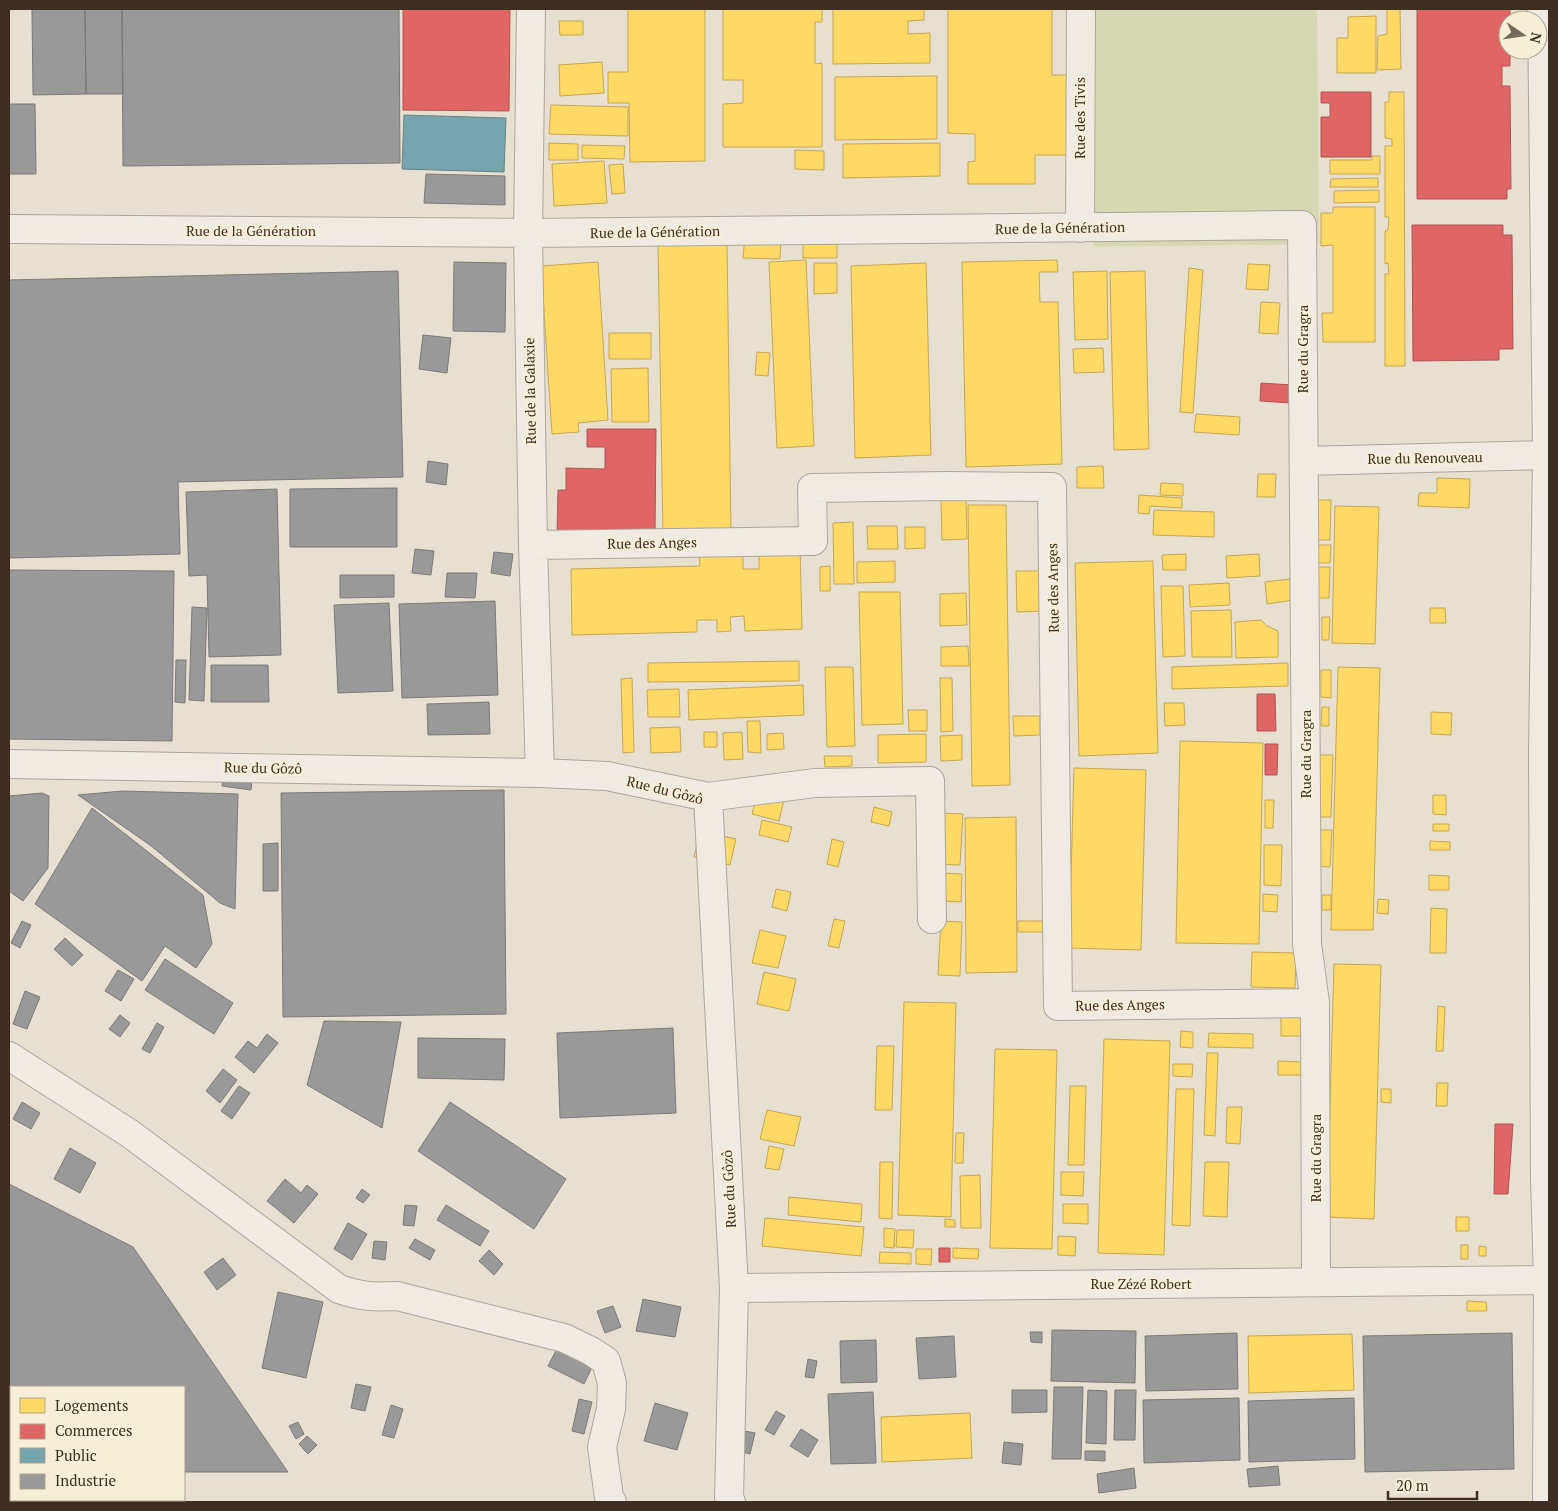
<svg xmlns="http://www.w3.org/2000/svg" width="1558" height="1511" font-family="'PT Serif',serif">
<rect width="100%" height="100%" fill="#e7e0d1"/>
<!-- green -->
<path fill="#d6d7b3" d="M 1092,9 L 1317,9 L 1319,244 L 1094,247 Z"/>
<!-- homes -->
<path fill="#ffd966" stroke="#c5a651" d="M 628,9 L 705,9 L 705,161 L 630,162 L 629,103 L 608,103 L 608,72 L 628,72 Z
M 723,9 L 822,9 L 822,22 L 815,22 L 815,64 L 822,63 L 822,147 L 723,147 L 723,104 L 743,103 L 743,80 L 723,80 Z
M 833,9 L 924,9 L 924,20 L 908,21 L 908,34 L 930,33 L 930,63 L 833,64 Z
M 948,9 L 1052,9 L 1052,75 L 1074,75 L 1074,155 L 1035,155 L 1035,184 L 968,184 L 968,162 L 975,161 L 975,134 L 948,133 Z
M 1387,9 L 1400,9 L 1401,69 L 1377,70 L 1378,36 L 1387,34 Z
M 1376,16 L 1376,73 L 1337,73 L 1337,38 L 1348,38 L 1348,17 Z
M 559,21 L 583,21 L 583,35 L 560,35 Z
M 602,62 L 604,93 L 560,96 L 559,65 Z
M 937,76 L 937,139 L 835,140 L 835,77 Z
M 1389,92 L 1404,92 L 1405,366 L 1385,366 L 1385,274 L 1389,274 L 1388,263 L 1385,264 L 1385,231 L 1388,230 L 1389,217 L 1385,217 L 1385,146 L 1392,146 L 1392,139 L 1385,138 L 1385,102 L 1389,102 Z
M 551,105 L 628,107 L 628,136 L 549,134 Z
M 549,143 L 578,144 L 578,160 L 549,160 Z
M 940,143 L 940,176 L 843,178 L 843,144 Z
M 582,145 L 625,146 L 624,159 L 582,158 Z
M 795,150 L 824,151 L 824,170 L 795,169 Z
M 1372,156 L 1380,156 L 1380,174 L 1330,174 L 1330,160 L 1372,160 Z
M 604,161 L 607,203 L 554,206 L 552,164 Z
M 623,164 L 625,193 L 612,194 L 609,165 Z
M 1378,178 L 1378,187 L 1330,187 L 1331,179 Z
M 1379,190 L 1379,202 L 1334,203 L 1334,191 Z
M 1333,207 L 1375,207 L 1375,342 L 1323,342 L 1322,313 L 1333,313 L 1333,245 L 1321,246 L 1321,213 L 1333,213 Z
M 745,236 L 781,238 L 780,259 L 743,258 Z
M 727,242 L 731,533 L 663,534 L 658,243 Z
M 803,244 L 837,244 L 837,258 L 803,258 Z
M 806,260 L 814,446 L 777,448 L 769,262 Z
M 1057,260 L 1058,272 L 1039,272 L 1040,302 L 1058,302 L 1062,464 L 966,467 L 962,262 Z
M 598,262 L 608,420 L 578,423 L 579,432 L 552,434 L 541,266 Z
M 814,263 L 837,263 L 837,293 L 814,294 Z
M 926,263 L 931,455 L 855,458 L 851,266 Z
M 1248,264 L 1270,265 L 1268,290 L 1246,289 Z
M 1189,268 L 1203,270 L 1193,413 L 1180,412 Z
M 1107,271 L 1108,339 L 1075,340 L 1073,272 Z
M 1145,271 L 1149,449 L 1114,450 L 1110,272 Z
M 1261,302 L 1280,303 L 1278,334 L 1259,333 Z
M 609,333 L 651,333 L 651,359 L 609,359 Z
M 1103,348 L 1104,372 L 1074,373 L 1073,349 Z
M 757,352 L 770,353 L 768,376 L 755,375 Z
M 648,368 L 649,422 L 612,422 L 611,369 Z
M 1196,414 L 1240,417 L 1239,435 L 1194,432 Z
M 1103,466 L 1104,488 L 1077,488 L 1077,467 Z
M 1258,474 L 1276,474 L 1275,497 L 1257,497 Z
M 1437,478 L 1470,479 L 1469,508 L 1418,506 L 1419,493 L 1437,493 Z
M 1161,483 L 1183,484 L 1183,496 L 1160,495 Z
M 1139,495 L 1182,498 L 1182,508 L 1150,506 L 1149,514 L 1138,513 Z
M 966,499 L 967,539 L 942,540 L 941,500 Z
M 1318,500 L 1331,500 L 1330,540 L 1316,540 Z
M 968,505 L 1006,505 L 1010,785 L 972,786 Z
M 1335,506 L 1379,507 L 1375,644 L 1332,643 Z
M 1154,510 L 1214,512 L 1214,537 L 1153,535 Z
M 853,522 L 854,584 L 834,584 L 833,523 Z
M 867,526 L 897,526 L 898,549 L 868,549 Z
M 905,527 L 925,527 L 925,548 L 905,549 Z
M 1315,545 L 1331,545 L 1330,563 L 1314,563 Z
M 800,546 L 802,629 L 745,631 L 744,616 L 730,617 L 731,631 L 717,632 L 717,620 L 697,620 L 697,632 L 572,635 L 571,569 L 700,566 L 699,552 L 743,551 L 743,569 L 759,569 L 759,547 Z
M 1186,554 L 1186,570 L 1163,570 L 1162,555 Z
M 1259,554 L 1260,576 L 1227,578 L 1226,556 Z
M 895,561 L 895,582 L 857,583 L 857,562 Z
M 1153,561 L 1158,753 L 1079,756 L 1075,563 Z
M 830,566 L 830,591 L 820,591 L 820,567 Z
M 1317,567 L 1330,567 L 1329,598 L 1316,598 Z
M 1016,571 L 1042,571 L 1043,611 L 1017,612 Z
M 1290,579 L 1293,600 L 1267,604 L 1265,582 Z
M 1229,583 L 1230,605 L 1190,607 L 1189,585 Z
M 1161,586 L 1183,586 L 1185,656 L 1163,657 Z
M 859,592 L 900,592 L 903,724 L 862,725 Z
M 966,593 L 967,625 L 940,626 L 940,594 Z
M 1430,608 L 1445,608 L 1446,623 L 1430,623 Z
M 1231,610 L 1232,657 L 1192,657 L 1191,611 Z
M 1322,617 L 1330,617 L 1329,640 L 1322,640 Z
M 1261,620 L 1267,626 L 1278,631 L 1278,657 L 1236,658 L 1235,622 Z
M 968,646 L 969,666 L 941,666 L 941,647 Z
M 799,661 L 799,681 L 648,682 L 648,663 Z
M 1288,663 L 1288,686 L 1172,689 L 1172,667 Z
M 825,667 L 853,667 L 855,746 L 827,747 Z
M 1338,667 L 1380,668 L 1373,930 L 1331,930 Z
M 1321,670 L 1331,670 L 1331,698 L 1321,697 Z
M 632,678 L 634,752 L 623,753 L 621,679 Z
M 940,678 L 952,678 L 953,731 L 941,732 Z
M 803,685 L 804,715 L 689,720 L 688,690 Z
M 679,689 L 680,717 L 648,717 L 647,690 Z
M 1164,703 L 1184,703 L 1185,725 L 1165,726 Z
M 1322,707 L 1329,707 L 1329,726 L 1321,726 Z
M 908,710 L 927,710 L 927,731 L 909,731 Z
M 1431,712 L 1452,713 L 1451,735 L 1431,734 Z
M 1013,716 L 1040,716 L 1040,735 L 1014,736 Z
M 747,721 L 760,721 L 761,753 L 748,752 Z
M 680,727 L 681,752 L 651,753 L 650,728 Z
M 704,732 L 717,732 L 717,747 L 704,747 Z
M 742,732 L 743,759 L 724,760 L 723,733 Z
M 783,733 L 784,749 L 767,750 L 767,734 Z
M 926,734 L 926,762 L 878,763 L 878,735 Z
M 962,735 L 962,760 L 941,761 L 940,736 Z
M 1180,741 L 1263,743 L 1259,944 L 1176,943 Z
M 1314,755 L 1333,755 L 1331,817 L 1312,817 Z
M 824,756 L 852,756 L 852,766 L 825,767 Z
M 1074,768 L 1146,770 L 1141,950 L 1069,948 Z
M 757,794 L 784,800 L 779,821 L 752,814 Z
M 1433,795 L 1446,795 L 1446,815 L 1433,814 Z
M 1265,800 L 1274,800 L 1273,828 L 1265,828 Z
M 874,807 L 892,812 L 889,826 L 871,822 Z
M 939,813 L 963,814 L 960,865 L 936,864 Z
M 1016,817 L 1017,972 L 966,973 L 965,818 Z
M 762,820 L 792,827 L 788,842 L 759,835 Z
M 1433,824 L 1449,824 L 1449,831 L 1433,831 Z
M 1314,830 L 1332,830 L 1330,867 L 1313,866 Z
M 700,831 L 736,839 L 730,865 L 694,857 Z
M 832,839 L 844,842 L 838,867 L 827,864 Z
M 1430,841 L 1450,842 L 1450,850 L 1430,850 Z
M 1264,845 L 1282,845 L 1281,886 L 1264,885 Z
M 943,873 L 962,874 L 961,902 L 942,901 Z
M 1429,875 L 1449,876 L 1449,890 L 1429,890 Z
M 776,889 L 791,892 L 787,911 L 772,907 Z
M 1263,894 L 1278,895 L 1277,912 L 1263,911 Z
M 1322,895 L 1331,895 L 1331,910 L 1322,910 Z
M 1378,899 L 1389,900 L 1388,914 L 1377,913 Z
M 1431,908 L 1447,909 L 1446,953 L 1430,953 Z
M 834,919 L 845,921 L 839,948 L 828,946 Z
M 941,921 L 962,922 L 960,976 L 938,975 Z
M 1018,921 L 1044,921 L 1044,932 L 1018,932 Z
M 760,930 L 786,936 L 778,968 L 752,963 Z
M 1252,952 L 1296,953 L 1295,988 L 1251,987 Z
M 1334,964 L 1381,965 L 1374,1219 L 1327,1217 Z
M 764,972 L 796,979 L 789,1011 L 757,1004 Z
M 904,1002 L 956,1003 L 951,1217 L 898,1215 Z
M 1438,1006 L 1445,1007 L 1443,1051 L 1436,1051 Z
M 1281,1015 L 1302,1016 L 1302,1036 L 1281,1036 Z
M 1181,1031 L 1193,1032 L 1193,1048 L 1180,1047 Z
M 1209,1033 L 1253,1034 L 1253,1048 L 1208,1047 Z
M 1104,1039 L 1170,1041 L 1164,1255 L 1098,1253 Z
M 877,1046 L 894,1046 L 892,1110 L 875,1110 Z
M 995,1049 L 1057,1050 L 1052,1249 L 990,1248 Z
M 1207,1053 L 1218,1053 L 1215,1136 L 1204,1135 Z
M 1278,1061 L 1304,1062 L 1303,1075 L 1278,1075 Z
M 1173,1064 L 1193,1064 L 1192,1077 L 1173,1076 Z
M 1437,1083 L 1448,1083 L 1447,1106 L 1436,1106 Z
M 1070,1086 L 1086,1086 L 1084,1165 L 1068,1165 Z
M 1176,1089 L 1194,1089 L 1190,1226 L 1172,1225 Z
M 1381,1089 L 1391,1089 L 1391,1103 L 1381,1102 Z
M 1227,1107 L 1242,1107 L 1240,1144 L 1226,1143 Z
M 767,1110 L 801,1117 L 794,1146 L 760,1139 Z
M 956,1133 L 964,1133 L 963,1163 L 955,1163 Z
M 769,1146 L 784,1149 L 779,1170 L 765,1168 Z
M 880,1162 L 893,1162 L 892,1219 L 879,1218 Z
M 1205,1162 L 1229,1162 L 1227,1217 L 1203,1216 Z
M 1061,1172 L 1084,1172 L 1083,1196 L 1061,1195 Z
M 980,1175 L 981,1228 L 961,1228 L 960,1176 Z
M 789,1197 L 862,1204 L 861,1222 L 788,1215 Z
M 1063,1204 L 1088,1204 L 1088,1224 L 1063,1223 Z
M 1456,1217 L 1469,1217 L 1469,1231 L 1456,1231 Z
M 765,1218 L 864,1227 L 861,1256 L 762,1246 Z
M 945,1219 L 955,1220 L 955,1227 L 945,1227 Z
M 884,1228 L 895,1229 L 894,1248 L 884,1247 Z
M 897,1230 L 914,1230 L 913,1248 L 896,1247 Z
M 1058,1236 L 1076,1237 L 1075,1256 L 1058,1255 Z
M 1461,1245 L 1468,1245 L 1468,1259 L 1461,1259 Z
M 1479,1246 L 1486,1247 L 1486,1256 L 1479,1256 Z
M 953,1248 L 979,1249 L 978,1259 L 953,1258 Z
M 916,1249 L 932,1249 L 931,1265 L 916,1264 Z
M 880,1252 L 911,1253 L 911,1264 L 879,1263 Z
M 1467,1301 L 1486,1302 L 1487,1311 L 1467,1311 Z
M 1352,1334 L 1354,1390 L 1249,1393 L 1248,1336 Z
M 970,1413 L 972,1458 L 882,1462 L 881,1417 Z"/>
<!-- shops -->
<path fill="#e06666" stroke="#af5551" d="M 403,9 L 510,9 L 509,111 L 403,110 Z
M 1417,9 L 1510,9 L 1510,20 L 1508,20 L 1508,50 L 1510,50 L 1510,66 L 1502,66 L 1502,86 L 1510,86 L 1511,189 L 1507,189 L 1507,199 L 1417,199 Z
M 1321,92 L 1371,92 L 1371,157 L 1321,157 L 1321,117 L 1330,117 L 1330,103 L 1321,103 Z
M 1412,225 L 1503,225 L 1503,235 L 1512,235 L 1513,349 L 1499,349 L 1499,360 L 1413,361 Z
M 1261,383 L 1292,385 L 1291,403 L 1260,401 Z
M 587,429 L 656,429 L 655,535 L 557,534 L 558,490 L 566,490 L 566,468 L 605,469 L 605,447 L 587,447 Z
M 1257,694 L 1275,694 L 1276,731 L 1257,731 Z
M 1265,744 L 1278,744 L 1277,775 L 1265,775 Z
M 1495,1124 L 1513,1124 L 1508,1194 L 1494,1194 Z
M 939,1248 L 950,1248 L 950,1262 L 939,1262 Z"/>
<!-- public -->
<path fill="#76a5af" stroke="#658184" d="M 404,115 L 506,118 L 504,172 L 402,169 Z"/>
<!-- industry -->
<path fill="#999" stroke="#7d7975" d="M 32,9 L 85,9 L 86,94 L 33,95 Z
M 85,9 L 122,9 L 123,94 L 86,94 Z
M 122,9 L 399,9 L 400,163 L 123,166 Z
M 9,104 L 35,104 L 36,174 L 9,174 Z
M 426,174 L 505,176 L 505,205 L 424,203 Z
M 454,262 L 506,263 L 505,332 L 453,331 Z
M 398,271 L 403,477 L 178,482 L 180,554 L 9,558 L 9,280 Z
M 423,335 L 451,338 L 447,373 L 419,369 Z
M 428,461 L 448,464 L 446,485 L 426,482 Z
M 397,488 L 397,547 L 290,547 L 290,489 Z
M 277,489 L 281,655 L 209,657 L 207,575 L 189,576 L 186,492 Z
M 415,549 L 434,551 L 431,575 L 412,573 Z
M 494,552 L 513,554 L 510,576 L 491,573 Z
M 9,570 L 174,571 L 172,741 L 9,739 Z
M 447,573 L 477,573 L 475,598 L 445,597 Z
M 340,575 L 394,575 L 394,597 L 340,598 Z
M 495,601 L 498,695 L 402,698 L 399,604 Z
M 389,603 L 393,691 L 338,693 L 334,605 Z
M 192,607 L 207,608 L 204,701 L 189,700 Z
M 176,660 L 186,660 L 185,703 L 175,702 Z
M 211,665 L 268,665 L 269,702 L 211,702 Z
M 489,702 L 490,734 L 428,735 L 427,704 Z
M 223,777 L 252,780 L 251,790 L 222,786 Z
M 504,790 L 506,1014 L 283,1017 L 281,793 Z
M 122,791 L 238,794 L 235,909 L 220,903 L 150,845 L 78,795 Z
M 42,793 L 49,796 L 48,868 L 23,901 L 9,891 L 9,796 Z
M 92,808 L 203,895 L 212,944 L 196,968 L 165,946 L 142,981 L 35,904 Z
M 278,843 L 278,891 L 263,891 L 263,844 Z
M 22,921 L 31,925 L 20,948 L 11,943 Z
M 65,938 L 83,955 L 72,966 L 54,949 Z
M 165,959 L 233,1003 L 214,1034 L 145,990 Z
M 118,970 L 134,979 L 121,1001 L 105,991 Z
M 25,991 L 40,997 L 27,1029 L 13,1024 Z
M 120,1015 L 130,1023 L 120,1037 L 109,1029 Z
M 324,1021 L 401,1022 L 382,1128 L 307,1085 Z
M 157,1023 L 164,1027 L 150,1053 L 142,1049 Z
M 673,1028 L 676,1113 L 560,1118 L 557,1033 Z
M 267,1034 L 278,1043 L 254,1073 L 235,1057 L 248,1041 L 257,1048 Z
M 418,1038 L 505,1039 L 504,1080 L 418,1078 Z
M 223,1069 L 237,1080 L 220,1103 L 206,1091 Z
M 239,1086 L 250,1093 L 232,1119 L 221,1111 Z
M 22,1102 L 40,1113 L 31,1129 L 13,1119 Z
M 450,1102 L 566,1179 L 534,1229 L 418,1151 Z
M 70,1148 L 96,1163 L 80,1193 L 54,1179 Z
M 285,1179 L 301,1193 L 307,1185 L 318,1194 L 294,1223 L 267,1201 Z
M 9,1184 L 133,1247 L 288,1472 L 184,1472 L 184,1387 L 11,1387 L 11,1473 L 9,1473 Z
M 362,1189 L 370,1195 L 363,1203 L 356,1198 Z
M 405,1205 L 417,1206 L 414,1226 L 403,1225 Z
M 446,1205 L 489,1231 L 480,1246 L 437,1220 Z
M 348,1223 L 367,1234 L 352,1260 L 334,1249 Z
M 415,1239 L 435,1250 L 430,1260 L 409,1248 Z
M 374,1241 L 387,1242 L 385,1260 L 372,1258 Z
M 489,1250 L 503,1264 L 494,1275 L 479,1261 Z
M 223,1258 L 236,1275 L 217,1290 L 204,1272 Z
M 278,1292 L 323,1302 L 306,1378 L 262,1368 Z
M 643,1299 L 681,1307 L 675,1337 L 636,1331 Z
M 613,1306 L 621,1327 L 605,1333 L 597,1311 Z
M 1052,1330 L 1136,1331 L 1135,1383 L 1051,1381 Z
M 1030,1332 L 1042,1332 L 1042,1343 L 1031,1342 Z
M 1237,1333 L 1238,1389 L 1146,1391 L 1145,1336 Z
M 1512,1333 L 1514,1469 L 1365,1472 L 1363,1336 Z
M 954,1336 L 956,1377 L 919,1379 L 916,1338 Z
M 562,1339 L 597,1357 L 584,1384 L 548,1366 Z
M 876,1340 L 877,1382 L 841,1383 L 840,1341 Z
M 808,1359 L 817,1361 L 814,1378 L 805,1377 Z
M 356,1384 L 371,1387 L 365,1411 L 351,1408 Z
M 1054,1387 L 1083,1387 L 1081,1459 L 1052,1459 Z
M 1012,1390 L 1047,1390 L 1047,1412 L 1012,1413 Z
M 1088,1390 L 1107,1391 L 1106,1444 L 1086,1443 Z
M 1115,1390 L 1136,1390 L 1135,1440 L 1114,1440 Z
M 873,1392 L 876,1463 L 831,1464 L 828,1394 Z
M 1239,1398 L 1240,1460 L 1144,1463 L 1143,1400 Z
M 1354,1398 L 1355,1459 L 1249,1462 L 1248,1401 Z
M 579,1399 L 592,1402 L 584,1434 L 572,1431 Z
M 655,1403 L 688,1413 L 677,1450 L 644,1441 Z
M 391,1405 L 403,1409 L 394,1438 L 382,1435 Z
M 776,1411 L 785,1416 L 774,1435 L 765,1430 Z
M 298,1422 L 304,1434 L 296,1439 L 289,1426 Z
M 801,1429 L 818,1440 L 808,1457 L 790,1446 Z
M 740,1430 L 755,1433 L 750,1454 L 735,1450 Z
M 307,1436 L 317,1445 L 308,1454 L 299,1444 Z
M 1004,1442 L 1023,1444 L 1021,1465 L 1002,1463 Z
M 1085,1451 L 1105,1451 L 1105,1461 L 1085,1460 Z
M 1278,1466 L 1280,1485 L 1249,1487 L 1247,1469 Z
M 1134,1468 L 1136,1488 L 1099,1493 L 1097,1474 Z"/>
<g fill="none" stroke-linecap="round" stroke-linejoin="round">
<!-- minor casing -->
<g stroke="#ada599" stroke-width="30">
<path id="minor" d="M 531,9 L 528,233 L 533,545 L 540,773
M 1542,9 L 1547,455 L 1543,755 L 1545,1179 L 1548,1280 L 1547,1502
M 1080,228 L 1081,9
M 9,229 L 528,233 L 1302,225 L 1307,944 L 1315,1003 L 1316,1282
M 1304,461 L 1547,455
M 533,545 L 813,541 L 812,488 L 946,486 L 1052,487 L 1058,1006 L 1315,1003
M 9,764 L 540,773 L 607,776 L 708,797 L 734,1288 L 729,1497 L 731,1502
M 708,797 L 815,783 L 930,781 L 932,919
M 9,1056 L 129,1133 L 339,1289 C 362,1297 373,1297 397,1296 L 564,1338 L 591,1351 L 606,1361 L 612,1383 L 611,1409 L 602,1447 L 609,1497 L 612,1502
M 734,1288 L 1548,1280"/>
</g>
<!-- minor -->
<use href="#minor" stroke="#efebe3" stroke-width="28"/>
</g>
<g text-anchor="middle" stroke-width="5" stroke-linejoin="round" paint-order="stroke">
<!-- street labels -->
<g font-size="14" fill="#3d2e20" stroke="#f7eed8">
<text transform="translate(1080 118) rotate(-90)" y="5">Rue des Tivis</text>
<text transform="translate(1060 228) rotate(-1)" y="5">Rue de la Génération</text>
<text x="251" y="236">Rue de la Génération</text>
<text transform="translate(655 232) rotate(-1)" y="5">Rue de la Génération</text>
<text transform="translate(1303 349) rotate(-90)" y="5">Rue du Gragra</text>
<text transform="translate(530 391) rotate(-91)" y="5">Rue de la Galaxie</text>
<text transform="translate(1425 458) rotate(-1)" y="5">Rue du Renouveau</text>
<text transform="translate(652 543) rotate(-1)" y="5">Rue des Anges</text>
<text transform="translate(1053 588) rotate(-91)" y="5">Rue des Anges</text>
<text transform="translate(1306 754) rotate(-90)" y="5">Rue du Gragra</text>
<text transform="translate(263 768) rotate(1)" y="5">Rue du Gôzô</text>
<text transform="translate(665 790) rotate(14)" y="5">Rue du Gôzô</text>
<text transform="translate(1120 1005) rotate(-1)" y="5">Rue des Anges</text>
<text transform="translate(1316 1158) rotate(-90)" y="5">Rue du Gragra</text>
<text transform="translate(729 1189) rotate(-93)" y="5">Rue du Gôzô</text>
<text x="1141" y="1289">Rue Zézé Robert</text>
</g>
</g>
<!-- border -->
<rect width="1558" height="1511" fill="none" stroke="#3d2e20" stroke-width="20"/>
<!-- legend -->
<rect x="10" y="1386" width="175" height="115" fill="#f7eed8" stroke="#ada18e"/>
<rect x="20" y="1398" width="25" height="15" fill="#ffd966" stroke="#ada18e"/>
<text x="55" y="1411" font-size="15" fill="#3d2e20">Logements</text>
<rect x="20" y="1424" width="25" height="15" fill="#e06666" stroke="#ada18e"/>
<text x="55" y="1436" font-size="15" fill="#3d2e20">Commerces</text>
<rect x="20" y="1448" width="25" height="15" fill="#76a5af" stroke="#ada18e"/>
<text x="55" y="1461" font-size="15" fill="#3d2e20">Public</text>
<rect x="20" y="1474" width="25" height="15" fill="#999999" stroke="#ada18e"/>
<text x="55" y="1486" font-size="15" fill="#3d2e20">Industrie</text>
<!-- north arrow -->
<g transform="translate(1523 35) rotate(103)"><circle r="24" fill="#f7eed8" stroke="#ada18e"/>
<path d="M0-4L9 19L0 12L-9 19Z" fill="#786c5e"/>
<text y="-8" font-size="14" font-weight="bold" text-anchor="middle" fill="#3d2e20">N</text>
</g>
<!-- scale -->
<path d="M1388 1491v8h89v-8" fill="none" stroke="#3d2e20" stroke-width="2.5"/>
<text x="1396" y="1491" font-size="15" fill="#3d2e20" stroke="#f7eed8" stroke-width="4" paint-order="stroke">20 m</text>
</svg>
